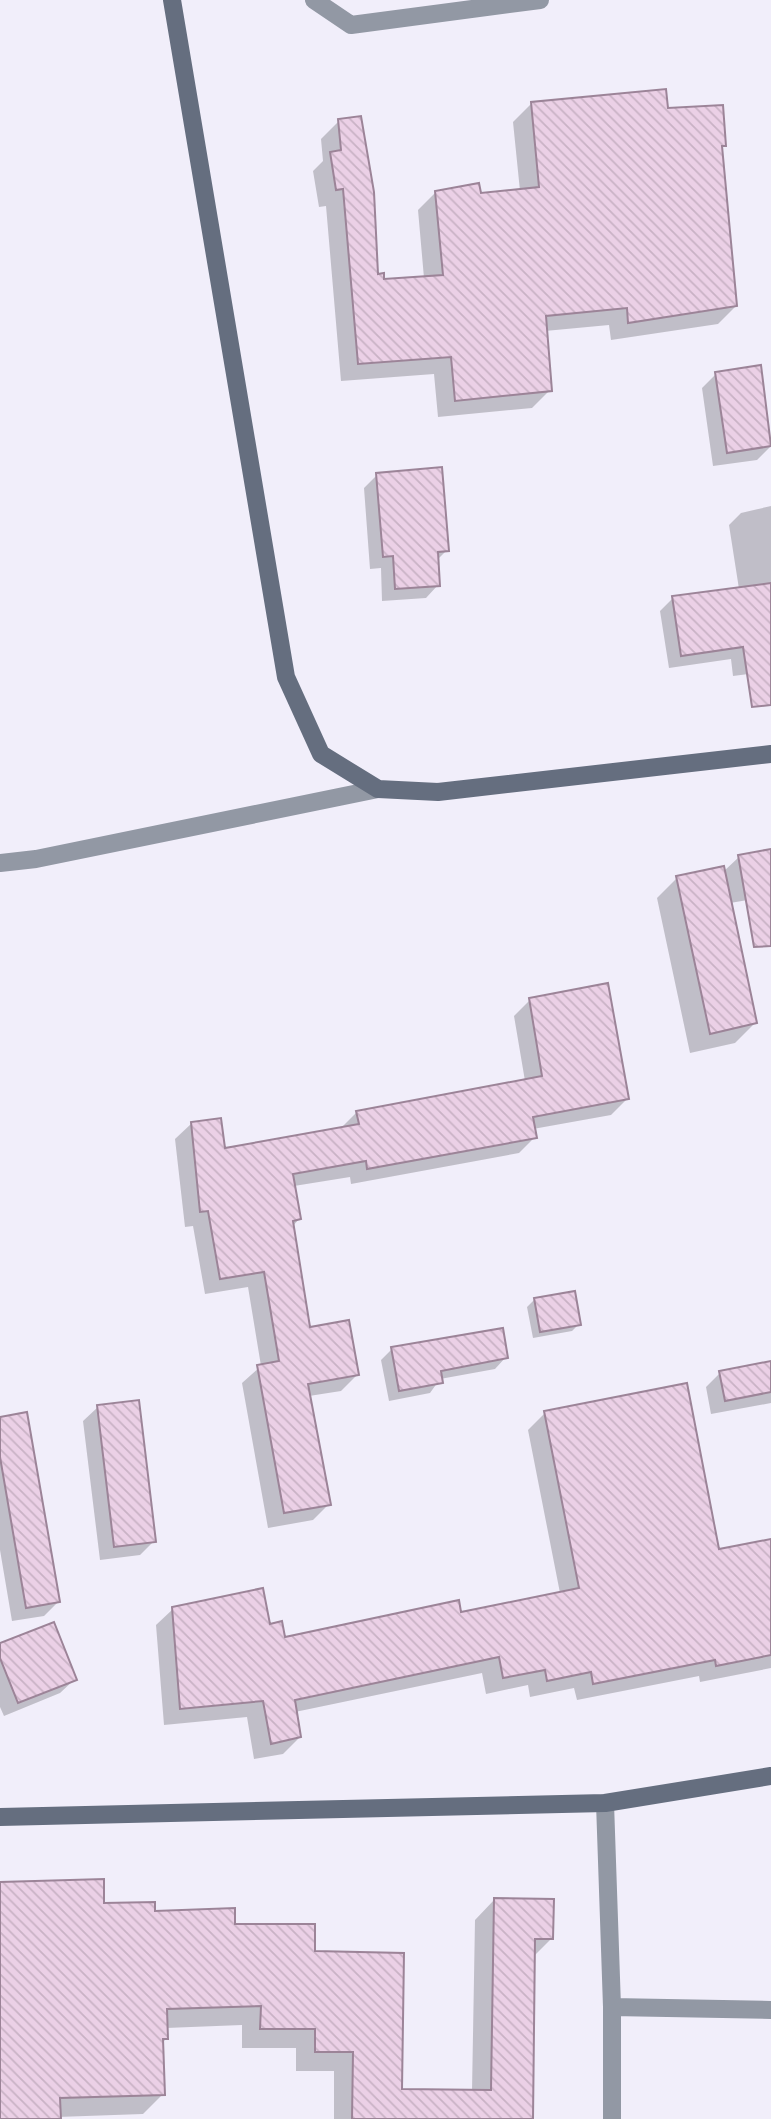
<svg xmlns="http://www.w3.org/2000/svg" width="771" height="2119" font-family="Poppins,sans-serif">
<defs>
<pattern id="building-back-hatch" width="6" height="6" patternUnits="userSpaceOnUse" patternTransform="scale(1.75)"><rect width="6" height="6" fill="#ebd0e6"/><path d="M-1 5l2 2M0 0l6 6M5-1l2 2" fill="none" stroke="#c9b2c5"/></pattern>
</defs>
<rect width="100%" height="100%" fill="#f1eefa"/>
<!-- shadow -->
<path fill="#0003" d="M 531,104 L 667,110 L 725,145 L 720,149 L 736,306 L 718,324 L 611,340 L 609,325 L 545,331 L 550,390 L 532,408 L 438,417 L 434,374 L 341,381 L 326,206 L 319,207 L 313,171 L 323,161 L 321,139 L 339,121 L 377,276 L 383,280 L 424,278 L 418,210 L 436,192 L 480,195 L 520,191 L 513,122 Z
M 760,367 L 771,446 L 757,460 L 713,466 L 702,388 L 716,374 Z
M 377,475 L 447,550 L 437,560 L 438,585 L 426,598 L 382,601 L 381,568 L 370,569 L 364,488 Z
M 771,506 L 771,671 L 733,676 L 731,659 L 669,668 L 660,611 L 673,598 L 739,589 L 729,525 L 741,513 Z
M 771,851 L 771,896 L 730,903 L 755,1023 L 735,1043 L 690,1053 L 657,898 L 677,878 L 723,872 L 739,857 Z
M 530,1000 L 627,1099 L 611,1115 L 533,1129 L 535,1137 L 519,1153 L 351,1184 L 350,1177 L 294,1186 L 299,1219 L 292,1227 L 309,1329 L 357,1375 L 341,1391 L 309,1396 L 329,1504 L 313,1520 L 268,1528 L 242,1383 L 261,1366 L 248,1287 L 205,1294 L 193,1226 L 185,1227 L 175,1139 L 192,1123 L 223,1150 L 341,1128 L 357,1112 L 525,1081 L 514,1016 Z
M 534,1300 L 579,1324 L 572,1331 L 533,1338 L 527,1307 Z
M 392,1349 L 506,1357 L 495,1369 L 440,1379 L 430,1393 L 389,1401 L 381,1360 Z
M 771,1363 L 771,1403 L 711,1414 L 706,1387 L 720,1373 Z
M 98,1407 L 154,1541 L 140,1555 L 100,1560 L 83,1421 Z
M 545,1413 L 717,1551 L 771,1541 L 771,1668 L 700,1682 L 699,1676 L 577,1700 L 574,1688 L 530,1697 L 528,1685 L 486,1694 L 482,1673 L 295,1712 L 300,1737 L 283,1754 L 254,1759 L 247,1717 L 164,1725 L 156,1625 L 173,1609 L 268,1626 L 284,1639 L 460,1614 L 560,1593 L 528,1430 Z
M 0,1419 L 59,1601 L 44,1616 L 12,1621 L 0,1550 Z
M 0,1645 L 75,1679 L 60,1693 L 4,1716 L 0,1707 Z
M 0,1883 L 102,1905 L 233,1926 L 313,1952 L 400,2091 L 472,2091 L 475,1920 L 494,1900 L 551,1939 L 533,1957 L 532,2119 L 334,2119 L 334,2071 L 296,2071 L 296,2048 L 242,2048 L 242,2025 L 166,2028 L 166,2039 L 162,2043 L 163,2094 L 143,2114 L 0,2119 Z"/>
<!-- building -->
<path fill="url(#building-back-hatch)" stroke="#9c8498" stroke-width="2" d="M 666,89 L 668,108 L 723,105 L 726,146 L 722,146 L 737,306 L 628,323 L 627,308 L 546,316 L 552,391 L 455,401 L 451,357 L 358,364 L 343,189 L 336,190 L 330,152 L 341,150 L 338,119 L 361,116 L 374,192 L 378,274 L 384,273 L 384,279 L 443,275 L 435,191 L 479,183 L 481,193 L 539,187 L 531,102 Z
M 761,365 L 771,446 L 727,453 L 715,372 Z
M 442,467 L 449,551 L 438,552 L 440,586 L 395,589 L 393,556 L 383,557 L 376,473 Z
M 771,583 L 771,705 L 752,707 L 743,647 L 681,656 L 672,596 Z
M 771,849 L 771,946 L 754,947 L 738,855 Z
M 724,866 L 757,1023 L 710,1034 L 676,876 Z
M 608,983 L 629,1099 L 533,1117 L 537,1138 L 367,1169 L 366,1161 L 293,1174 L 301,1219 L 293,1221 L 310,1327 L 349,1320 L 359,1375 L 308,1384 L 331,1505 L 284,1513 L 257,1365 L 279,1361 L 264,1272 L 220,1279 L 208,1211 L 200,1212 L 191,1122 L 221,1118 L 225,1148 L 359,1124 L 356,1111 L 542,1076 L 529,998 Z
M 575,1291 L 581,1325 L 540,1332 L 534,1298 Z
M 503,1328 L 508,1358 L 441,1371 L 443,1383 L 399,1391 L 391,1347 Z
M 771,1361 L 771,1392 L 725,1401 L 719,1371 Z
M 687,1383 L 719,1549 L 771,1539 L 771,1655 L 716,1666 L 715,1660 L 593,1684 L 591,1672 L 547,1681 L 545,1670 L 503,1678 L 499,1657 L 295,1700 L 301,1737 L 271,1744 L 263,1701 L 180,1709 L 172,1607 L 263,1588 L 270,1624 L 282,1621 L 285,1637 L 459,1600 L 461,1612 L 579,1588 L 544,1411 Z
M 139,1400 L 156,1542 L 114,1547 L 97,1405 Z
M 27,1412 L 60,1602 L 26,1608 L 0,1457 L 0,1417 Z
M 54,1622 L 77,1680 L 18,1703 L 0,1658 L 0,1643 Z
M 104,1879 L 104,1903 L 155,1902 L 155,1911 L 235,1908 L 235,1924 L 315,1924 L 315,1951 L 404,1953 L 402,2089 L 491,2090 L 494,1898 L 554,1899 L 553,1939 L 535,1939 L 533,2119 L 352,2119 L 353,2052 L 315,2052 L 315,2029 L 260,2029 L 261,2006 L 167,2009 L 168,2039 L 163,2039 L 165,2095 L 60,2098 L 61,2119 L 0,2119 L 0,1882 Z"/>
<g fill="none" stroke-linecap="round" stroke-linejoin="round">
<!-- street -->
<path stroke="#9298a4" stroke-width="18" d="M 314,0 L 351,25 L 540,0
M 0,863 L 36,859 L 378,789
M 605,1803 L 612,2007 L 612,2119
M 612,2007 L 771,2010"/>
<!-- secondary -->
<path stroke="#656e7f" stroke-width="18" d="M 172,0 L 286,677 L 321,754 L 378,789 L 438,792 L 771,754
M 0,1817 L 605,1803 L 771,1776"/>
</g>
</svg>
